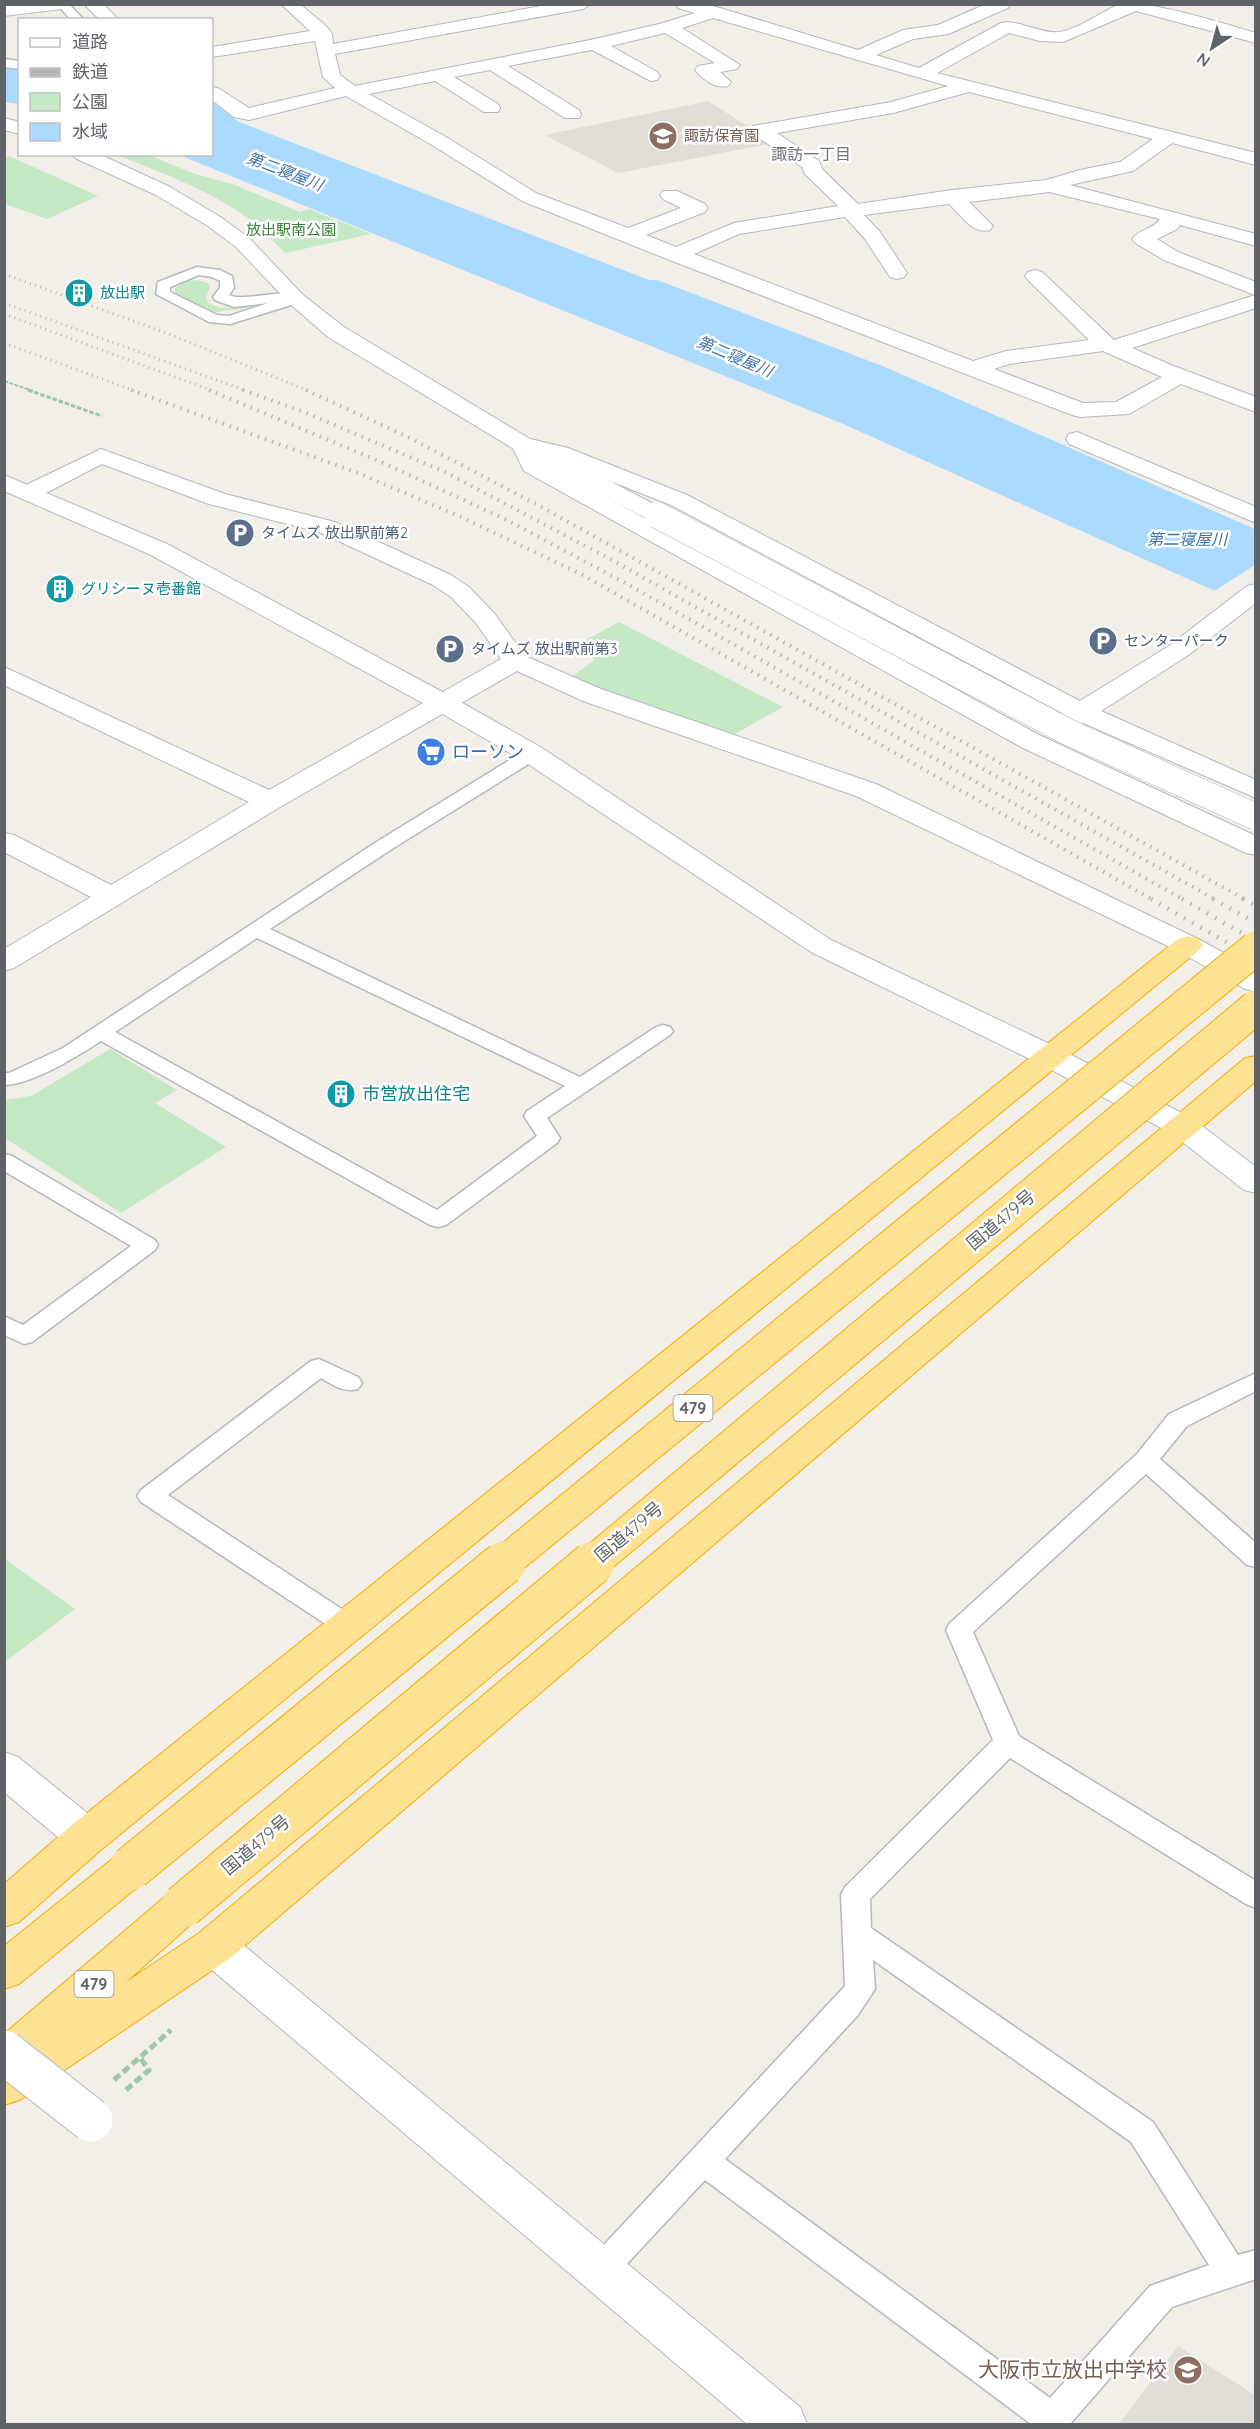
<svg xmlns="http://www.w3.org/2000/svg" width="1260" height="2429" font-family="Quicksand,'Noto Sans JP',sans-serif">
<rect width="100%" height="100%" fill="#f1efe8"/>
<!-- education -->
<path fill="#e1ded6" d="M 708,101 L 774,143 L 618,173 L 545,135 Z
M 1178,2346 L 1255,2395 L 1255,2424 L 1119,2424 Z"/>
<!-- green -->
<path fill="#c5e8c5" d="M 117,155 L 149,155 L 192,173 L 235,185 L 300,212 L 309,209 L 371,234 L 285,253 C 276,244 267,234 258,226 C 218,193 165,174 117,155 Z
M 9,156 L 98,196 L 47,219 L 5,204 L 5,158 Z
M 197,280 L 208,283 L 210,287 L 206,298 L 208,303 L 220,308 L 253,307 L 214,312 L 175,294 L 175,288 L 188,281 Z
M 619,622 L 783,707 L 731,736 L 570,678 L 595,660 L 577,645 Z
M 110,1049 L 177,1090 L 155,1103 L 226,1147 L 121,1213 L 5,1138 L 5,1100 L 31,1096 Z
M 5,1559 L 75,1609 L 5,1662 Z"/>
<!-- water -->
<path fill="#aadaff" d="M 5,67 L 19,69 L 19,104 L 5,102 Z
M 212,102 L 239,122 L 649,280 L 657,280 L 885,367 L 1255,529 L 1255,609 L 841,423 L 179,155 L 212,154 Z"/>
<!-- pier -->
<path fill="#f1efe8" d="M 1255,565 L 1255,608 L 1251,611 L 1211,593 Z"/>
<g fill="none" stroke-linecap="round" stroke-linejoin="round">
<!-- lane casing -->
<g stroke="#b5b8bc" stroke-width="3">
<path id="lane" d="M 57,4 L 69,4 L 84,20 L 71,20 Z
M 4,59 L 20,61 L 20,69 L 4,67 Z
M 197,267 L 220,270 L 232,276 L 234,288 L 229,295 C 246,303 289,285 303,299 L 301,302 L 230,324 L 209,322 L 156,294 L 158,282 ZM 199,275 L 212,277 L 220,281 L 220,288 L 213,297 L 215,300 L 234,307 L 268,303 L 229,316 L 217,315 L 170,292 L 170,287 Z
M 532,748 L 538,750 L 541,754 L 538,758 L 392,849 L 270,929 L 580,1077 L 656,1027 L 663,1025 L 670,1027 L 673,1031 L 670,1035 L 547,1118 L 560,1138 L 557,1143 L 446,1225 L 438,1227 L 430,1225 L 101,1041 C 78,1056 31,1085 4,1085 L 4,1073 L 9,1073 L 63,1048 L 378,841 L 526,750 ZM 257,938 L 565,1086 L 527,1111 L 524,1116 L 537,1136 L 437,1210 L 115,1032 Z
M 4,1154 L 12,1156 L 155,1240 L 158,1245 L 155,1250 L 32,1342 L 24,1344 L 4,1335 L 4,1316 L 23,1325 L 131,1246 L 4,1171 Z
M 319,1359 L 358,1377 L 362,1383 L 358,1389 C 344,1393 333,1385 321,1378 L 168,1495 L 357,1619 L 361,1626 L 357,1633 L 348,1636 L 339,1633 L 141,1502 L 137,1496 L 141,1490 L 311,1361 Z
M 1256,1373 L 1256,1391 L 1187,1426 L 1160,1459 L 1256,1543 L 1256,1567 L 1247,1565 L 1146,1474 L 973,1632 L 1019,1736 L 1256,1881 L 1256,1908 L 1246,1904 L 1010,1758 L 870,1899 L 871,1928 L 1153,2122 L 1238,2255 L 1256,2250 L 1256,2279 L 1172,2307 L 1070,2424 L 1031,2424 L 705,2180 L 611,2281 L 600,2286 L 589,2281 L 584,2271 L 589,2261 L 845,1986 L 841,1895 L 845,1887 L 993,1740 L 946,1630 L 950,1623 L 1137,1454 L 1169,1414 ZM 873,1960 L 1131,2142 L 1209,2265 L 1150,2286 L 1050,2398 L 725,2159 L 858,2015 L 875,1989 Z"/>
</g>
<!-- street casing -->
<g stroke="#b5b8bc" stroke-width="2">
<path id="street" d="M 84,4 L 103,4 L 119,20 L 100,20 Z
M 281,4 L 300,4 L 327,27 L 332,34 L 333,44 L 552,4 L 591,4 L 583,9 L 335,54 L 340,75 L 355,86 L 595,39 L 663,23 L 695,13 L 678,8 L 676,4 L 704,4 L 720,8 L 858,50 L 903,30 L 938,25 L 986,4 L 1010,4 L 1008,8 L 948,34 L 913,39 L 876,55 L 919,68 L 1001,23 C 1019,19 1040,34 1059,32 C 1080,29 1103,10 1121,4 C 1149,0 1225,24 1256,33 L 1256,43 L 1136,11 L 1063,42 L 1040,41 L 1009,33 L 937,73 L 1256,153 L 1256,165 L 1172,143 L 1133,171 L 1070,185 L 1256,234 L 1256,246 L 1180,225 L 1177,229 L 1157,239 L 1178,252 L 1256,282 L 1256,308 L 1132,348 L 1171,365 L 1256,397 L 1256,412 L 1181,384 L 1129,414 L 1080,417 L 1072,415 L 667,259 L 522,201 L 432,145 L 346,96 L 249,120 L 234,117 L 212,100 L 212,87 L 218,88 L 249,108 L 335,88 L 323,77 L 315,41 L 212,57 L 212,47 L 310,31 ZM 713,18 L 948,86 L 891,102 L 753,126 L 751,130 L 753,134 L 802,167 L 805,174 L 838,206 L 734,223 L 676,247 L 646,235 L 705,212 L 708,208 L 705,204 L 677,191 L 663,191 L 660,195 L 663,199 L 681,208 L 628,228 L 536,193 L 446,137 L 369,94 L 435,81 L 484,112 L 498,112 L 500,108 L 498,104 L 454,77 L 490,70 L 565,118 L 579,118 L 581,114 L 579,110 L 508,66 L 592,50 L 651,81 L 657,80 L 660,76 L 657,72 L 611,46 L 665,33 L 715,63 L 698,66 L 695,70 C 703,80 716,89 728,86 L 731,82 L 720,72 L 737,69 L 740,65 L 682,28 ZM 969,92 L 1153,139 L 1120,162 L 1080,170 L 1046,180 L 952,190 L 858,204 L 822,169 L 819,161 L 777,133 L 893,113 ZM 1049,192 L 1160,219 C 1154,229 1139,229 1132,239 L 1135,243 L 1164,260 L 1255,295 L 1114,340 L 1042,272 L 1035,270 L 1028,272 L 1025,276 L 1028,280 L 1089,340 L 1006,351 L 973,361 L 694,254 L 739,234 L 845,217 L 865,239 L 890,277 L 897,279 L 904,277 L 907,273 L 880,232 L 864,215 L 949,204 C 961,215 973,235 990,230 L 993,226 L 969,202 ZM 1103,351 L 1162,377 L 1116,402 L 1083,403 L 994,369 L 1009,364 Z
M 1077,432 L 1256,507 L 1256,523 L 1069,444 L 1066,439 L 1069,434 Z
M 522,437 L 568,448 L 687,495 L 1080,701 L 1169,646 L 1247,586 L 1256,584 L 1256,603 L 1187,656 L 1101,711 L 1256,780 L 1256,798 L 1083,723 L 1067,729 L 1058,727 L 1054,721 L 1062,713 L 671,505 L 552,458 L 538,455 L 542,462 L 1039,735 L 1256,836 L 1256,855 L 1246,853 L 1021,747 L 524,471 L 511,444 L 514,439 Z
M 101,449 L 225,494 L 335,522 L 451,575 L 469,587 L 494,613 L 525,656 L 601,689 L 876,784 L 1198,939 L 1256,970 L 1256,992 L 1245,989 L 1178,951 L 856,796 L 583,701 L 517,671 L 280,807 L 14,968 L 4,971 L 4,949 L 91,897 L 4,852 L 4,833 L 14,835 L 111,885 L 249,802 L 4,685 L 4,667 L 269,790 L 501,659 L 476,623 L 451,597 L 433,585 L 319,532 L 209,504 L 102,464 L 38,497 L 30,499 L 22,497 L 18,492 L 22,487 Z
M 4,1752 L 18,1757 L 102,1825 L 108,1837 L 102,1849 L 87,1854 L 72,1849 L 4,1792 Z
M 214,1928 L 229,1933 L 800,2407 L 807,2424 L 747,2424 L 199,1959 L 193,1946 L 199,1933 Z"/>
</g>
<!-- secondary casing -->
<g stroke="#b6babf" stroke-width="2">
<path id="secondary" d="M 15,4 L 70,4 L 62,9 L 4,16 L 4,6 Z
M 4,118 L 20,122 L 20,134 L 4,130 Z
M 73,154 L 99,154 L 170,187 L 222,218 L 250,239 L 303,295 L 344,327 L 530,439 L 665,510 L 669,515 L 665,520 L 657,522 L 649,520 L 514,449 L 328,337 L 289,303 L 236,247 L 208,226 L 156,195 L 75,158 Z
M 4,475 L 167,544 L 450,696 L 542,748 L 831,940 L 1062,1050 L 1193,1119 L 1256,1167 L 1256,1193 L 1244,1190 L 1171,1133 L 1040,1064 L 811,952 L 522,760 L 432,708 L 149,554 L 4,491 Z"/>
</g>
<!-- highway casing -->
<g stroke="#f9ab00" stroke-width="2">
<path id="highway" d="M 1188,936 L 1198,939 L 1203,945 L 1198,951 L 102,1849 L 19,1922 L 4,1927 L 4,1884 L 72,1825 L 1178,939 Z
M 1256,1056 L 1256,1081 L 229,1959 L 20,2100 L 4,2105 L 4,2034 L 168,1894 L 183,1889 L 198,1894 L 204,1906 L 198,1918 L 125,1983 L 199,1933 L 1245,1058 Z
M 131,1851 L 146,1856 L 152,1868 L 146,1880 L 19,1984 L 4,1989 L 4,1946 L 116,1856 Z"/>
</g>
<!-- path-far2 -->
<path stroke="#9cc7a9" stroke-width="2" stroke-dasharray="4 1.5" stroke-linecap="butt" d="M 4,381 L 33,391"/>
<!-- path-far1 -->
<path stroke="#9cc7a9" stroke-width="3" stroke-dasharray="4.5 2" stroke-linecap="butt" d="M 28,390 L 102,416"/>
<!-- path -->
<path stroke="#9cc7a9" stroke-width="5" stroke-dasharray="8 4" stroke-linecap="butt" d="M 114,2080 L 171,2030
M 126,2090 L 149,2070 L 141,2059"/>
<!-- lane -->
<use href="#lane" fill="#fff" fill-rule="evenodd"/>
<!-- street -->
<use href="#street" fill="#fff" fill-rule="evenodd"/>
<!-- secondary -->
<use href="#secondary" fill="#fff" fill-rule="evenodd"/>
<!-- highway -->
<use href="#highway" fill="#fde293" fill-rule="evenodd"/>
<!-- rail-far2 -->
<path stroke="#b6b7b8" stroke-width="3" stroke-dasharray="1 4.5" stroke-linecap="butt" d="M 4,274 L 169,334 L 309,391
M 4,303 L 247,391
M 4,314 L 213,391
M 4,343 L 135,391"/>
<!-- rail-far1 -->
<path stroke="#b6b7b8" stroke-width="4" stroke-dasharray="1.5 6" stroke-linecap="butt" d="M 131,390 L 358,473 L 461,517 L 581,574 L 1153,900
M 209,390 L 381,462 L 507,520 L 629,585 L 1184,900
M 243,390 L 304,412 L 445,472 L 612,560 L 1216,900
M 306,390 L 410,438 L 538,505 L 1246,900"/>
<!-- rail -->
<path stroke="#b6b7b8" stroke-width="4.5" stroke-dasharray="1.5 8" stroke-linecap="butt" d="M 1151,899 L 1256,959
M 1182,899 L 1256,941
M 1213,899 L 1256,923
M 1243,899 L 1256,906"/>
<!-- street-bridge casing -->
<g stroke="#b5b8bc" stroke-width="45" stroke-linecap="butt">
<path id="street-bridge" d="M 4,2052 L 91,2120"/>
</g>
<!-- secondary-bridge casing -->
<g stroke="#b6babf" stroke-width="27" stroke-linecap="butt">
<path id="secondary-bridge" d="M 657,515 L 1068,732 L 1256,817"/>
</g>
<!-- highway-bridge-far1 casing -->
<g stroke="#f9ab00" stroke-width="35" stroke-linecap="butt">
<path id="highway-bridge-far1" d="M 503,1564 L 1256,948
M 591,1564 L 1256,1007"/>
</g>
<!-- highway-bridge casing -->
<g stroke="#f9ab00" stroke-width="45" stroke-linecap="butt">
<path id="highway-bridge" d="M 131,1868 L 504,1563
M 183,1906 L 593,1563"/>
</g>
<!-- street-bridge -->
<use href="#street-bridge" stroke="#fff" stroke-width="43"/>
<!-- secondary-bridge -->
<use href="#secondary-bridge" stroke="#fff" stroke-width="26"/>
<!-- highway-bridge-far1 -->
<use href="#highway-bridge-far1" stroke="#fde293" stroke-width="33"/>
<!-- highway-bridge -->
<use href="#highway-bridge" stroke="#fde293" stroke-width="43"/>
</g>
<!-- icons -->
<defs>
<g id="school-disc" transform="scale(1.5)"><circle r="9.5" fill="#8d6e63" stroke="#fff"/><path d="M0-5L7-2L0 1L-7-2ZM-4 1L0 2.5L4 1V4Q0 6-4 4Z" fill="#fff"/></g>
<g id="building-disc" transform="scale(1.5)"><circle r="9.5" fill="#0f9aa8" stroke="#fff"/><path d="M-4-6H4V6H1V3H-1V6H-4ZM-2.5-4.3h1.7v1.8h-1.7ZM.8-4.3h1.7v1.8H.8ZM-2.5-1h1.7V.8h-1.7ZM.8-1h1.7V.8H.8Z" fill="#fff"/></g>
<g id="parking-disc" transform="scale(1.5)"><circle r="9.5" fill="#5c6f8a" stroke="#fff"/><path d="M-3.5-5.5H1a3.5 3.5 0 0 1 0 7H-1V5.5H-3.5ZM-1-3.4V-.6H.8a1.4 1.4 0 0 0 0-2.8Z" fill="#fff"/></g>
<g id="supermarket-disc" transform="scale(1.5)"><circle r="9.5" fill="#3f7fe0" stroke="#fff"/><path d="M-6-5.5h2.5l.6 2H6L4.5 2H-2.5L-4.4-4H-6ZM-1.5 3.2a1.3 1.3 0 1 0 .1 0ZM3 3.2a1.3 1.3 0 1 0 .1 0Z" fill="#fff"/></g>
</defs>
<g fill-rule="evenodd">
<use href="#school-disc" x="663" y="136"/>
<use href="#building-disc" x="79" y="293"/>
<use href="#parking-disc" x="240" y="533"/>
<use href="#building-disc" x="60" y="589"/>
<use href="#parking-disc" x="1103" y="641"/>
<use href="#parking-disc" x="450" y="649"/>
<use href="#supermarket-disc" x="431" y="752"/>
<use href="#building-disc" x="341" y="1094"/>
<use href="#school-disc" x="1188" y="2370"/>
</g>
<g text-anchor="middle" stroke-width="5" stroke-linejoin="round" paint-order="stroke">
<!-- far-education labels -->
<g font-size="15" fill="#785e54" stroke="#fff" text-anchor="start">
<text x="684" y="141">諏訪保育園</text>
</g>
<!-- far-park labels -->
<g font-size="15" fill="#348238" stroke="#fff">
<text x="291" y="235">放出駅南公園</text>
</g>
<!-- far-culture labels -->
<g font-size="15" fill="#0d838f" stroke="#fff" text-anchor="start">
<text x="100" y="298">放出駅</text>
<text x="81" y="594">グリシーヌ壱番館</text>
</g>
<!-- far-service labels -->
<g font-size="15" fill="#4e5e75" stroke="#fff" text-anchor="start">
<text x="261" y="538">タイムズ 放出駅前第2</text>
<text x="1124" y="646">センターパーク</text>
<text x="471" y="654">タイムズ 放出駅前第3</text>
</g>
<!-- far-neighbourhood labels -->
<g font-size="16" fill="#70757a" stroke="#fff">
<text x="811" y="160">諏訪一丁目</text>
</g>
<!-- far-water labels -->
<g font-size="16" font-style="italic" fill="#4174aa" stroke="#fff">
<text transform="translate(285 171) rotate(21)" y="6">第二寝屋川</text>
<text transform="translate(735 356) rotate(23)" y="6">第二寝屋川</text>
<text x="1187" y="545">第二寝屋川</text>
</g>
<!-- shield labels -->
<g fill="#fff" stroke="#8f9295" stroke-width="1.5">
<rect x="673.5" y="1395" width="39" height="26" rx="4.5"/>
<rect x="74.5" y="1971" width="39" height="26" rx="4.5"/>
</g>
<g font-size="16" font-weight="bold" fill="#5f6368">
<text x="693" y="1414">479</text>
<text x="94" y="1990">479</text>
</g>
<!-- shop labels -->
<g font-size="18" fill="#366cbe" stroke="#fff" text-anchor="start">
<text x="452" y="758">ローソン</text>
</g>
<!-- culture labels -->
<g font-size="18" fill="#0d838f" stroke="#fff" text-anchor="start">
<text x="362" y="1100">市営放出住宅</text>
</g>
<!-- street labels -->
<g font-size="18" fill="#5f6368" stroke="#fff">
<text transform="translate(1001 1220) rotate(-40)" y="6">国道479号</text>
<text transform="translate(629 1532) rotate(-40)" y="6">国道479号</text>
<text transform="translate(256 1845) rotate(-40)" y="6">国道479号</text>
</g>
<!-- near-education labels -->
<g font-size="21" fill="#785e54" stroke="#fff" text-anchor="end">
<text x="1167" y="2377">大阪市立放出中学校</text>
</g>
</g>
<!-- border -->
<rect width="1260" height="2429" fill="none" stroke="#5f6368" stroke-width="12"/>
<!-- legend -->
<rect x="18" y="18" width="195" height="138" fill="#ffffff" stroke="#bfc1c3" stroke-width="1.5"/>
<rect x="30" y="38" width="30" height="9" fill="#ffffff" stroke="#bfc1c3" stroke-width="1.5"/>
<text x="72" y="48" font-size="18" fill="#5f6368">道路</text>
<rect x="30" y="68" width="30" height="9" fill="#b6b7b8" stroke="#bfc1c3" stroke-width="1.5"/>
<text x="72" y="78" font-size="18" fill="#5f6368">鉄道</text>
<rect x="30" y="93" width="30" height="18" fill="#c5e8c5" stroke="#bfc1c3" stroke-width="1.5"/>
<text x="72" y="108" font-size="18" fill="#5f6368">公園</text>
<rect x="30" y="123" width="30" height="18" fill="#aadaff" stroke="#bfc1c3" stroke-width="1.5"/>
<text x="72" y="138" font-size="18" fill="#5f6368">水域</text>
<!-- north arrow -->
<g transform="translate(1212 48) rotate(216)" stroke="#ffffff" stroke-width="4.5" paint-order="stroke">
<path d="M0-4.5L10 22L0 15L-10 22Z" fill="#5f6368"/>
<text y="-9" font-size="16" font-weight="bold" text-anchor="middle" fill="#5f6368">N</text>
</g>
</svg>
